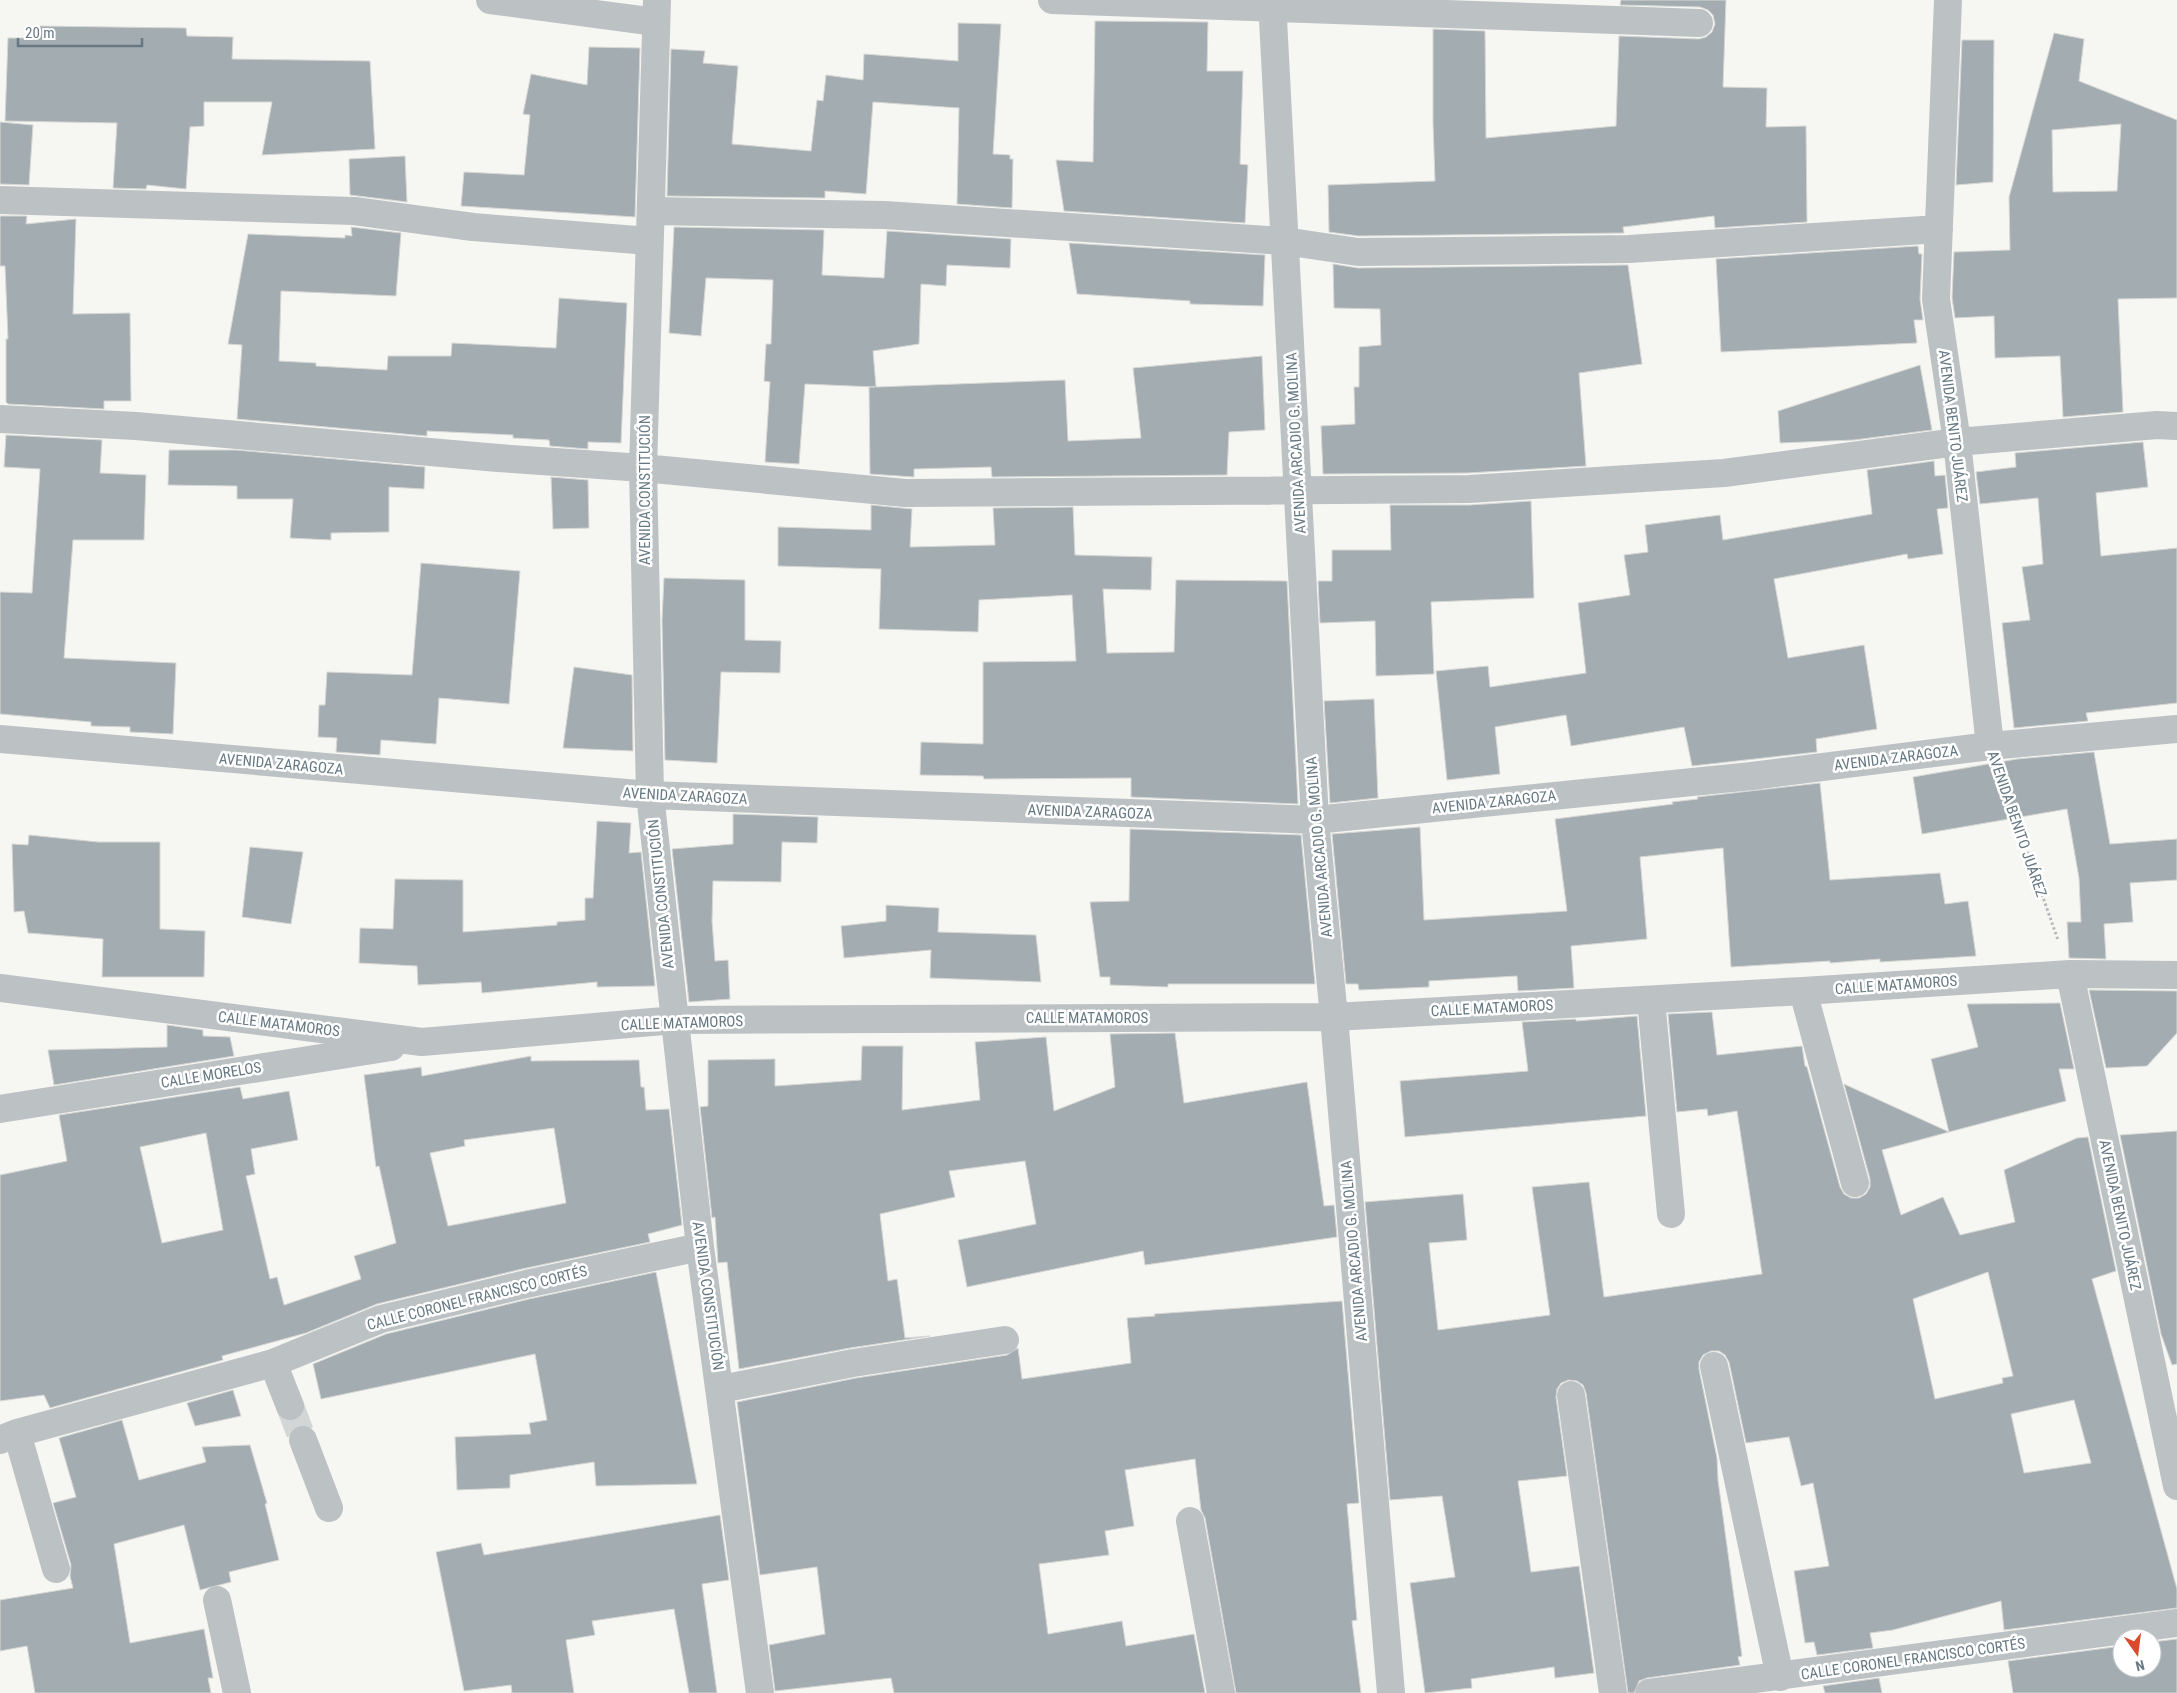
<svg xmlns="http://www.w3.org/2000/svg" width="2177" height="1693" font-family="'Roboto Condensed',sans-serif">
<rect width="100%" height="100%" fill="#f6f6f2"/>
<!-- building -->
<path fill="#a3adb1" stroke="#d7d7d5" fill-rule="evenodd" d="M 1621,0 L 1726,0 L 1723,87 L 1767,88 L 1766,127 L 1806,126 L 1807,222 L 1715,228 L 1714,216 L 1623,227 L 1624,233 L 1359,236 L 1329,232 L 1328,185 L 1435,181 L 1433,123 L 1433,29 L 1485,31 L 1486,138 L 1616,126 L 1619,36 L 1699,39 L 1706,37 L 1712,32 L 1715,24 L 1713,15 L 1708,10 L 1700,7 L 1620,5 Z
M 1095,21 L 1208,22 L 1207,71 L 1243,71 L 1240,164 L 1248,165 L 1245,223 L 1064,211 L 1056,160 L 1093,162 Z
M 958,23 L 1001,24 L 993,154 L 1010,155 L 1010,159 L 1013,159 L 1012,208 L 957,204 L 959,108 L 873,102 L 866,194 L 825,191 L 825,198 L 667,196 L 671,49 L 705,51 L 703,63 L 738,66 L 732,144 L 811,151 L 817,100 L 823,101 L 826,75 L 863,80 L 864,54 L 958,61 Z
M 40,26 L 186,28 L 187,36 L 233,37 L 232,59 L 370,61 L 375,149 L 262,155 L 272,102 L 204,102 L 204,126 L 190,127 L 186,189 L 147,185 L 146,189 L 113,188 L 117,123 L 5,121 L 8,38 L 39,38 Z
M 2054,33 L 2084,39 L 2079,81 L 2177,120 L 2177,298 L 2118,299 L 2123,412 L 2063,417 L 2060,356 L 1995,358 L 1994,316 L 1955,318 L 1952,298 L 1954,252 L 2010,250 L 2009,197 ZM 2121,124 L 2117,191 L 2053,192 L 2052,130 Z
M 1962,40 L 1994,40 L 1993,182 L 1956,185 Z
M 589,47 L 640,48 L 635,217 L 461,206 L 464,172 L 524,175 L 530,115 L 523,114 L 531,74 L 587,85 Z
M 0,122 L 33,125 L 29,185 L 0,184 Z
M 405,156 L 407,202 L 350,195 L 349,159 Z
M 0,216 L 27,216 L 26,224 L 76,219 L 73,314 L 130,313 L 131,401 L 104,401 L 104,409 L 8,404 L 6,402 L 6,339 L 8,339 L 5,266 L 0,266 Z
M 351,227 L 401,233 L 396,296 L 281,291 L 279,361 L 316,363 L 316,366 L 387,370 L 388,356 L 451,356 L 452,343 L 556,348 L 559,298 L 627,303 L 621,443 L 588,442 L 588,449 L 550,446 L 549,440 L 513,438 L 513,435 L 427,431 L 427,436 L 237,419 L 242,345 L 228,344 L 248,234 L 345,238 L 345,235 L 352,236 Z
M 674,227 L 824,230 L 822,275 L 884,278 L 887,231 L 1011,239 L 1010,268 L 947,265 L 946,286 L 921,284 L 919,344 L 873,351 L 876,387 L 1065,380 L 1068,441 L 1141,438 L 1133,368 L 1262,356 L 1265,430 L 1229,432 L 1227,475 L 992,477 L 991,467 L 914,469 L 914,477 L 870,474 L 869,387 L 875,387 L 805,384 L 799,464 L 765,462 L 770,382 L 764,381 L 766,344 L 771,344 L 773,280 L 706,278 L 701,336 L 669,333 Z
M 1069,243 L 1265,255 L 1263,306 L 1190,304 L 1190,301 L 1077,294 Z
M 1918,246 L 1919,254 L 1922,254 L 1920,299 L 1923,320 L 1914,320 L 1917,343 L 1721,352 L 1716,259 Z
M 1333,264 L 1358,268 L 1628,265 L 1642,364 L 1579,373 L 1586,466 L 1468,473 L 1323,474 L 1321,426 L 1355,424 L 1354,387 L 1359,387 L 1359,347 L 1381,345 L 1380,309 L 1334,308 Z
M 1920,365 L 1932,430 L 1854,440 L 1780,443 L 1778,411 Z
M 6,435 L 102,440 L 100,473 L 146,475 L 144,540 L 73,540 L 64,658 L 176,663 L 173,734 L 130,732 L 130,727 L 91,726 L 91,722 L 0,714 L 0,592 L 32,593 L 40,469 L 4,467 Z
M 2143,442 L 2148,487 L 2096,493 L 2101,556 L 2177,548 L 2177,703 L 2086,713 L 2088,721 L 2014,728 L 2002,623 L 2030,620 L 2022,567 L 2043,564 L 2038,498 L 1980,504 L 1976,472 L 2016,467 L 2015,453 Z
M 169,450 L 236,450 L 425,467 L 424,489 L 389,487 L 389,532 L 331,533 L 331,540 L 290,538 L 293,499 L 237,499 L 237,486 L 168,485 Z
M 1934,461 L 1935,476 L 1945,475 L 1948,508 L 1937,509 L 1943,554 L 1908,559 L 1907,554 L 1774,579 L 1788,658 L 1864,645 L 1877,729 L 1816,739 L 1817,752 L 1692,766 L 1684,727 L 1571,746 L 1566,715 L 1495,727 L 1500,774 L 1447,780 L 1436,671 L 1488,666 L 1490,687 L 1586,673 L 1578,603 L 1630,595 L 1624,555 L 1648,552 L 1645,525 L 1720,515 L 1723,540 L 1872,514 L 1867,470 Z
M 551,477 L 588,480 L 589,528 L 553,529 Z
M 1531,501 L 1534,598 L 1431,602 L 1434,674 L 1376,676 L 1375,621 L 1320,623 L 1318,581 L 1332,581 L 1332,550 L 1391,550 L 1390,505 L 1470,505 Z
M 871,505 L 912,509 L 910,547 L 995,545 L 993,508 L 1073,507 L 1075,555 L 1152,557 L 1151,590 L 1103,589 L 1107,653 L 1174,652 L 1176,580 L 1287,581 L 1298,804 L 1131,797 L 1131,778 L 984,779 L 983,776 L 920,775 L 921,742 L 983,744 L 983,662 L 1076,661 L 1072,595 L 979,600 L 978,632 L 879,629 L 881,569 L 778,566 L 778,527 L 871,530 Z
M 421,563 L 520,571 L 509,704 L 439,698 L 436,744 L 381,740 L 380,755 L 336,752 L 337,738 L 318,737 L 319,705 L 325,705 L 327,672 L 412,675 Z
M 664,578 L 745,580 L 745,640 L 781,641 L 780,673 L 721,672 L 717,763 L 665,760 L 662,620 Z
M 574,667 L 632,675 L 633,751 L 563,748 Z
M 1374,699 L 1378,798 L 1330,803 L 1324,701 Z
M 2094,752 L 2110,844 L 2177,839 L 2177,880 L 2130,883 L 2133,922 L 2104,924 L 2106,959 L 2069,958 L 2067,922 L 2081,922 L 2079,878 L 2067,809 L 1922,834 L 1913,777 L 2017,759 Z
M 1820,783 L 1830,880 L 1940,873 L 1945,904 L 1968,901 L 1976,956 L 1880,962 L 1880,959 L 1830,963 L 1830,961 L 1731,967 L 1723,848 L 1640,857 L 1647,939 L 1571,946 L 1574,988 L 1518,991 L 1517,976 L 1429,981 L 1429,987 L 1359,990 L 1358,984 L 1346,984 L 1332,834 L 1420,827 L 1424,920 L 1567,911 L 1555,819 L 1673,804 L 1672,802 L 1698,799 L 1697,797 Z
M 733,814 L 818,817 L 817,843 L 782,842 L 781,882 L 713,881 L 712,921 L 715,961 L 728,960 L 730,999 L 689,1002 L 672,849 L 733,844 Z
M 597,821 L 631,823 L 629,853 L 641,852 L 655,986 L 597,987 L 597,982 L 482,993 L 481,982 L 418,985 L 417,966 L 359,963 L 360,928 L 393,929 L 395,879 L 463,880 L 463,932 L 557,925 L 557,922 L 585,920 L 585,898 L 593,898 Z
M 1130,829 L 1301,835 L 1315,984 L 1168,984 L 1168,987 L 1110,985 L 1110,977 L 1100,977 L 1090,902 L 1129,901 Z
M 29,835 L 98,842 L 160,842 L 160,929 L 205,931 L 204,977 L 102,977 L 103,939 L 28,933 L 24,911 L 14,912 L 12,844 L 28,845 Z
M 250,847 L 303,852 L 291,924 L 242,917 Z
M 886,905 L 939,908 L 938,932 L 1036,935 L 1041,982 L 930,978 L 931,950 L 844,958 L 841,926 L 886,921 Z
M 2089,990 L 2177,991 L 2177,1033 L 2147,1066 L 2106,1068 Z
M 2060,1003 L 2074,1069 L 2059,1069 L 2066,1101 L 1949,1132 L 1931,1059 L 1978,1047 L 1967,1004 Z
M 1712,1012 L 1717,1055 L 1802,1046 L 1805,1066 L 1807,1067 L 1840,1187 L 1844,1194 L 1851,1198 L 1859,1198 L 1866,1194 L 1870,1187 L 1870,1179 L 1844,1084 L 1949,1132 L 1882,1150 L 1901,1215 L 1943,1197 L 1960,1235 L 2015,1222 L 2004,1170 L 2077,1138 L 2088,1137 L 2116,1271 L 2092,1279 L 2177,1589 L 2177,1608 L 2004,1630 L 2001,1601 L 1893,1630 L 1870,1633 L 1873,1648 L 1817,1655 L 1814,1642 L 1805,1643 L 1794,1571 L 1829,1566 L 1813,1483 L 1801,1486 L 1789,1437 L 1746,1443 L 1729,1362 L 1725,1355 L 1719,1351 L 1711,1351 L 1703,1355 L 1699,1362 L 1699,1369 L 1717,1458 L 1718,1480 L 1742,1656 L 1738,1657 L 1740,1665 L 1647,1678 L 1639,1681 L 1634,1693 L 1628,1693 L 1586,1393 L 1583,1385 L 1577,1381 L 1569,1380 L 1561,1383 L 1557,1389 L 1556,1397 L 1567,1476 L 1518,1481 L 1531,1572 L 1579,1566 L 1594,1673 L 1555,1678 L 1554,1667 L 1471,1679 L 1472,1688 L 1425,1693 L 1410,1583 L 1455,1577 L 1442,1496 L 1390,1500 L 1365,1202 L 1463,1194 L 1467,1240 L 1429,1243 L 1438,1330 L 1550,1315 L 1532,1187 L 1589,1182 L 1604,1297 L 1762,1274 L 1737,1111 L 1708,1116 L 1707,1109 L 1677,1112 L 1668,1014 ZM 1988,1272 L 2013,1376 L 2002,1378 L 2003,1383 L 1935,1399 L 1913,1299 ZM 2074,1400 L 2091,1463 L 2024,1473 L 2011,1414 Z
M 1637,1016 L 1646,1116 L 1405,1137 L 1400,1081 L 1528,1071 L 1522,1022 L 1576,1019 L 1576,1021 Z
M 167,1025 L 203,1030 L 203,1036 L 230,1037 L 234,1056 L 54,1085 L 48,1050 L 167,1047 Z
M 1175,1033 L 1184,1103 L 1307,1082 L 1324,1206 L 1334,1205 L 1337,1237 L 1145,1265 L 1143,1251 L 967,1287 L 958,1240 L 1036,1224 L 1025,1161 L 949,1171 L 955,1197 L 880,1214 L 888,1281 L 897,1279 L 905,1338 L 930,1336 L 850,1348 L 739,1369 L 727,1262 L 718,1263 L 715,1217 L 712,1218 L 700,1107 L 708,1106 L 708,1060 L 775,1059 L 775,1086 L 861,1080 L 862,1046 L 903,1046 L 902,1110 L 980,1100 L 975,1042 L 1046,1037 L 1054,1111 L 1115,1087 L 1110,1034 Z
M 531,1056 L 531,1061 L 639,1060 L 641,1087 L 644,1087 L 646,1110 L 669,1109 L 682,1225 L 648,1234 L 650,1242 L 522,1269 L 377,1304 L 306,1333 L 222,1356 L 223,1360 L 50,1408 L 44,1395 L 0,1401 L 0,1175 L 67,1161 L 59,1115 L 240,1087 L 243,1099 L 289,1091 L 298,1140 L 251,1149 L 255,1174 L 246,1176 L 270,1279 L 277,1277 L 284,1305 L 361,1279 L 354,1256 L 396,1243 L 379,1166 L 376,1167 L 364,1075 L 421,1067 L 422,1076 ZM 554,1128 L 566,1203 L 448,1226 L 430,1153 L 465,1146 L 464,1140 ZM 206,1133 L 223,1230 L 162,1243 L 140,1147 Z
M 2177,1131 L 2177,1364 L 2172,1365 L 2161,1334 L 2120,1135 Z
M 656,1272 L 697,1484 L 596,1486 L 594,1462 L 510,1475 L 510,1488 L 457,1490 L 455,1437 L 531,1434 L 529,1423 L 547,1420 L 535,1354 L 321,1399 L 313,1364 L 386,1334 L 529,1299 Z
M 1342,1301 L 1359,1503 L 1347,1504 L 1357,1620 L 1352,1621 L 1361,1693 L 1236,1693 L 1205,1518 L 1201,1510 L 1195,1459 L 1125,1470 L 1134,1526 L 1105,1531 L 1109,1555 L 1039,1564 L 1048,1634 L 1122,1621 L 1126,1646 L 1194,1634 L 1205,1693 L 894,1693 L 891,1678 L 775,1691 L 769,1645 L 825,1634 L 817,1567 L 760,1575 L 737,1402 L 856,1378 L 1007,1355 L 1018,1348 L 1022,1379 L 1131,1363 L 1127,1318 L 1155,1316 L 1154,1314 Z
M 233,1390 L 241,1416 L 195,1426 L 187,1403 Z
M 122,1420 L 139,1480 L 206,1462 L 202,1447 L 250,1445 L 267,1503 L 265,1504 L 279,1560 L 229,1572 L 231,1582 L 200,1590 L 184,1525 L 114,1544 L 130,1643 L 204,1629 L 213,1678 L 208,1678 L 211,1693 L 35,1693 L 27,1646 L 0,1651 L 0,1600 L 73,1588 L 70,1576 L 71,1565 L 53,1503 L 76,1497 L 59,1438 Z
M 720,1515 L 729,1580 L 702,1584 L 717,1693 L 689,1693 L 674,1609 L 592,1621 L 595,1635 L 566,1640 L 574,1693 L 512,1693 L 511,1685 L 464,1691 L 436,1552 L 481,1543 L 484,1555 Z
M 2177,1639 L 2177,1693 L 2013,1693 L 2008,1661 L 2122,1646 L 2122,1668 L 2152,1668 L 2152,1642 Z
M 1879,1678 L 1882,1693 L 1825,1693 L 1823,1686 Z"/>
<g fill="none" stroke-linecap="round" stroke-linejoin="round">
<!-- minor-tunnel -->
<path stroke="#d2d6d6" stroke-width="28" stroke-dasharray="28 14" stroke-linecap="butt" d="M 290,1406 L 303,1440"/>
<!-- path -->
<path stroke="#b7babc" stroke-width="3" stroke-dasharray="2.5 2.5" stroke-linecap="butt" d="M 2002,781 L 2058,940"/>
<!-- minor -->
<path stroke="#bcc1c4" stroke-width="28" d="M 490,0 L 656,22
M 657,0 L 643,468 L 650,795 L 700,1247 L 760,1693
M 1052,0 L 1699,23
M 1272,0 L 1315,820 L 1334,1017 L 1391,1693
M 1948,0 L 1936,299 L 1957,442 L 1990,746
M 0,200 L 354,211 L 473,227 L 649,241
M 651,211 L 884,215 L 1284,241 L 1358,252 L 1629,249 L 1939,229
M 0,419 L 136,426 L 498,458 L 643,468 L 905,493 L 1469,489 L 1724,473 L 1957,442 L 2157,425 L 2177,426
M 0,739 L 650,795 L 1315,820 L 1752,776 L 1990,746 L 2177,729
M 2070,974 L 2177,1486
M 0,988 L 422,1042 L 675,1020 L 1334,1017 L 1803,991 L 2070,974 L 2177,975
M 1803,991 L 1855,1183
M 1651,1000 L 1671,1214
M 0,1109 L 391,1047
M 273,1363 L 290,1406
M 1714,1366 L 1780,1677
M 721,1389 L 853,1363 L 1005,1340
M 1571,1395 L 1613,1693
M 17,1433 L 56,1569
M 0,1440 L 17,1433 L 273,1363 L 381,1319 L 526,1284 L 700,1247
M 303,1440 L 329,1508
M 1190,1521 L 1221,1693
M 217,1600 L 237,1693
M 1649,1693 L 2177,1623"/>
</g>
<g text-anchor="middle" stroke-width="5" stroke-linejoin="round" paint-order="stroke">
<!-- street labels -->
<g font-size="15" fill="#667882" stroke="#fff">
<text transform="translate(1953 426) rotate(83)" y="5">AVENIDA BENITO JUÁREZ</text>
<text transform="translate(1296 443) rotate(-93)" y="5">AVENIDA ARCADIO G. MOLINA</text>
<text transform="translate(645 490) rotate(-90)" y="5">AVENIDA CONSTITUCIÓN</text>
<text transform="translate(1896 758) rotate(-7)" y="5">AVENIDA ZARAGOZA</text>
<text transform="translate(281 764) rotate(5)" y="5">AVENIDA ZARAGOZA</text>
<text transform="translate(685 796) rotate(3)" y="5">AVENIDA ZARAGOZA</text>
<text transform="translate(1494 802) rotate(-6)" y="5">AVENIDA ZARAGOZA</text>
<text transform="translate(1090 812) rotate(2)" y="5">AVENIDA ZARAGOZA</text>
<text transform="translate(2017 824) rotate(71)" y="5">AVENIDA BENITO JUÁREZ</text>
<text transform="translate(1319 847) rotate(-95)" y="5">AVENIDA ARCADIO G. MOLINA</text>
<text transform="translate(661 894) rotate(-96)" y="5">AVENIDA CONSTITUCIÓN</text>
<text transform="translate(1896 985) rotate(-4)" y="5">CALLE MATAMOROS</text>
<text transform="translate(1492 1008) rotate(-3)" y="5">CALLE MATAMOROS</text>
<text x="1087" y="1023">CALLE MATAMOROS</text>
<text transform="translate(682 1023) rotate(-2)" y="5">CALLE MATAMOROS</text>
<text transform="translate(279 1024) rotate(7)" y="5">CALLE MATAMOROS</text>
<text transform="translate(211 1075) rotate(-9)" y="5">CALLE MORELOS</text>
<text transform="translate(2120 1215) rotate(78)" y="5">AVENIDA BENITO JUÁREZ</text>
<text transform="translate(1354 1251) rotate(-95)" y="5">AVENIDA ARCADIO G. MOLINA</text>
<text transform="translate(708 1296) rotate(82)" y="5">AVENIDA CONSTITUCIÓN</text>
<text transform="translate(477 1298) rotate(-14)" y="5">CALLE CORONEL FRANCISCO CORTÉS</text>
<text transform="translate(1913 1659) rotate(-8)" y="5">CALLE CORONEL FRANCISCO CORTÉS</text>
</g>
</g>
<!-- north arrow -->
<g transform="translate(2137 1653) rotate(166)"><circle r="24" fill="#ffffff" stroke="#c2c9cd"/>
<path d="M0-4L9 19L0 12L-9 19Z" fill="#db4a2d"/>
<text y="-8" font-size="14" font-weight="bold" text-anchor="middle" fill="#667882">N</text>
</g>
<!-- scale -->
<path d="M18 38v8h124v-8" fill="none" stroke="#667882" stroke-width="2.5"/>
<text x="25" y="38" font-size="15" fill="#667882" stroke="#ffffff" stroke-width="4" paint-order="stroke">20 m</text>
</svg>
